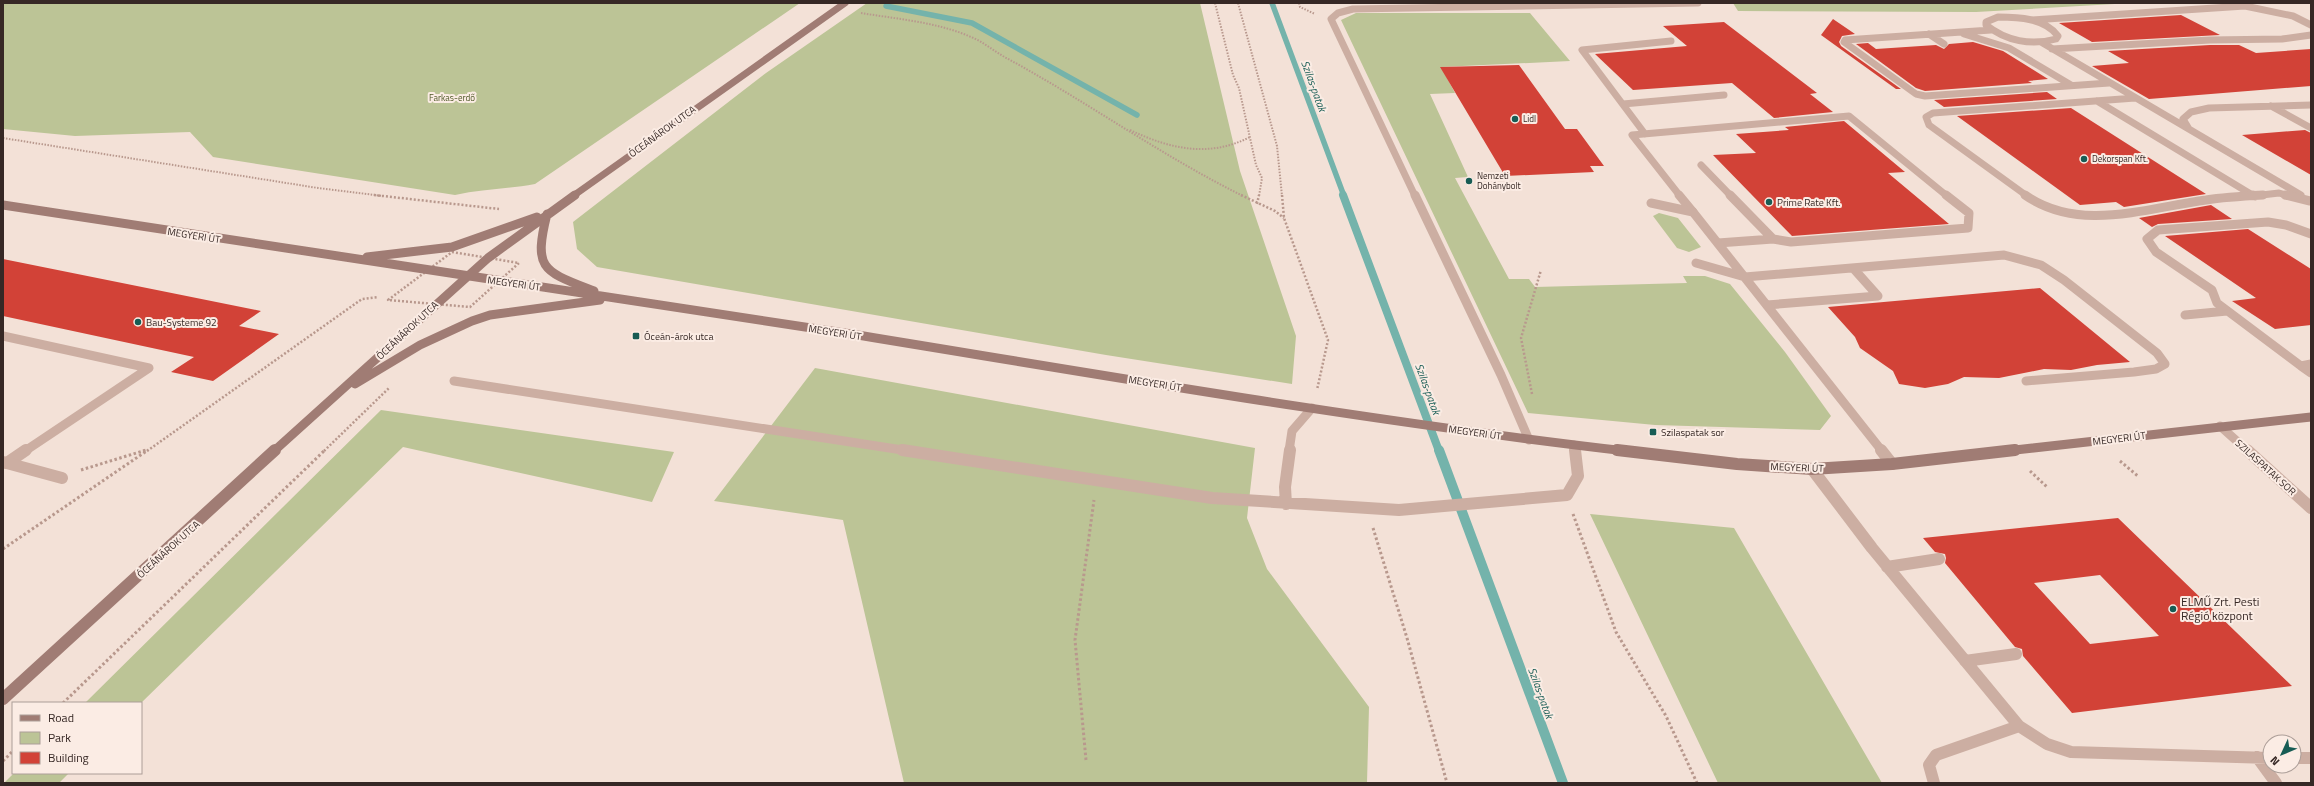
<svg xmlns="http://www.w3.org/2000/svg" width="2314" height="786" font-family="'Titillium Web',sans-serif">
<rect width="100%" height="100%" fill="#f3e1d7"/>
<!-- green -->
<path fill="#bcc496" d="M 3,3 L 800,3 L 535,184 C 508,189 482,189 455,195 L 213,157 L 190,132 L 75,136 L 3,129 Z
M 867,3 L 1200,3 L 1240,171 L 1296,336 L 1292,384 L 1106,355 L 597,267 L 577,249 L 573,222 L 766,73 Z
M 1733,3 L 2132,3 L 1976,12 L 1738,11 Z
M 1356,13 L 1530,13 L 1570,61 L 1441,67 L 1455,93 L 1430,94 L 1468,177 L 1455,178 L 1509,279 L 1529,279 L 1535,287 L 1687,283 L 1683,276 L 1705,276 L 1730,284 L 1785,352 L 1831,416 L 1820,430 L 1655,425 L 1528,413 L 1341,20 Z
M 1659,213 L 1678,218 L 1701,247 L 1689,252 L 1677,248 L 1653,216 Z
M 815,368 L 1255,448 L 1247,518 L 1267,569 L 1369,707 L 1367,783 L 904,783 L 843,520 L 714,501 Z
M 381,410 L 674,452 L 652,502 L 403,447 L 141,703 L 85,703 Z
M 1590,514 L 1734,528 L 1882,783 L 1718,783 Z
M 14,773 L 69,773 L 59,783 L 4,783 Z"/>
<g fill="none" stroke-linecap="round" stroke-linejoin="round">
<!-- stream-far2 -->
<path stroke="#74b3ab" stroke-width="5.5" d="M 1272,3 L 1344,196
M 886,6 L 972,23 L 1137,115"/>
<!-- stream-far1 -->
<path stroke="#74b3ab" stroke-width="8" d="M 1343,195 L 1439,451"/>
<!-- stream -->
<path stroke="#74b3ab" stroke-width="10" d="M 1439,450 L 1563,783"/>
</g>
<!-- building -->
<path fill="#d24237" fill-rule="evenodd" d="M 2181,15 L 2220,35 L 2092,42 L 2059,23 Z
M 1833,19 L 1855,34 L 1842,36 L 1839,42 L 1841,46 L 1901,89 L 1896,89 L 1821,35 Z
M 1724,22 L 1817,93 L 1810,94 L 1833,112 L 1774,118 L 1732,83 L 1633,90 L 1595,54 L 1687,46 L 1663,26 Z
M 1973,42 L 2003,51 L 2048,79 L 2028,81 L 2032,83 L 1925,91 L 1916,88 L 1856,44 L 1868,43 L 1876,49 L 1936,45 L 1944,49 L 1949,44 Z
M 2210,45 L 2239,45 L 2256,53 L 2311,49 L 2311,86 L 2149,99 L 2092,66 L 2129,63 L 2108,51 Z
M 1519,65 L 1565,129 L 1577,129 L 1604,166 L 1590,166 L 1594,172 L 1505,176 L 1440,67 Z
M 2047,92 L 2057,99 L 1944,107 L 1934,100 Z
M 2071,108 L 2206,194 L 2124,207 L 2116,202 L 2080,205 L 1957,116 Z
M 1844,121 L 1905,172 L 1888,173 L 1949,224 L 1792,236 L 1713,155 L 1756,153 L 1736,134 L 1789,130 L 1785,127 Z
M 2305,130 L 2311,133 L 2311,175 L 2242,135 Z
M 2211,205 L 2232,219 L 2158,224 L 2152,227 L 2139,218 Z
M 2248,229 L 2311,269 L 2311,325 L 2275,329 L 2232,301 L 2256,298 L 2165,236 Z
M 3,259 L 261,311 L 239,326 L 279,334 L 213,381 L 171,372 L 194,357 L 3,316 Z
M 2040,288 L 2130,362 L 2097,365 L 2071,370 L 2044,369 L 1999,378 L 1964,377 L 1948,384 L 1925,388 L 1899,384 L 1893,371 L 1860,348 L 1855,337 L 1828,307 Z
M 2118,518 L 2292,686 L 2072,713 L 2023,656 L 2022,649 L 2015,647 L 1945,563 L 1946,558 L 1945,554 L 1935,552 L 1923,538 ZM 2100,575 L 2159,636 L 2090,644 L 2034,583 Z"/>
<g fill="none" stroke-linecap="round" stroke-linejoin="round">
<!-- path-far2 -->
<path stroke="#b8988d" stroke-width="2" stroke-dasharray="1.5 1.5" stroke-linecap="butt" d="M 1215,3 L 1233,75 L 1239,88 L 1256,165 L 1262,178 L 1259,196
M 1238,3 L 1277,146 L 1282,196
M 1299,3 L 1300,7 L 1315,14
M 861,13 C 897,19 937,22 971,37 C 984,42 996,53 1010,60 C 1089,103 1162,156 1243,196
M 1130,130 C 1170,149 1209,158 1250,137
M 3,138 L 318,188 L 383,196"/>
<!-- path-far1 -->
<path stroke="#b8988d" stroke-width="2.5" stroke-dasharray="2 2" stroke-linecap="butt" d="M 374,195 L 499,209
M 1241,195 L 1275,211 L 1284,218
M 1282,195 L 1284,218 L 1328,340 L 1317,390
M 1257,204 L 1259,195
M 452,252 L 519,263 L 470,307 L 388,300 Z
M 1532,394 L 1521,338 L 1541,270
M 143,451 L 147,450
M 147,451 L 362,299 L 378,297
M 324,451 L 389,388"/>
<!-- path -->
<path stroke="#b8988d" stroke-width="3" stroke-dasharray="2.5 2.5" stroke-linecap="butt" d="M 2120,461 L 2139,477
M 81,470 L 146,450
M 2030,471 L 2047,487
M 1573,514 L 1616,632 L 1666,716 L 1697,783
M 1373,528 L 1407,638 L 1447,783
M 3,549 L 148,450
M 63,703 L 325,450
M 1086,760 L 1075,640 L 1094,500
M 3,761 L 13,751"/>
<!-- lane-far2 -->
<path stroke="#ccaea2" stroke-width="7" d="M 1998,17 C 2018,17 2045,18 2058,36 L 2056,39 C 2031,46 2006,41 1986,25 L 1986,22 Z
M 2031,20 L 2245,6 L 2293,16 L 2311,25
M 1991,30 L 1845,40 L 1844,42 L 1916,94 L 1925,96 L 2109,83
M 1929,34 L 1944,44
M 1964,34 L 2009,48 L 2071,85
M 2041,42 L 2301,195
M 2052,49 L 2210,40 L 2282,39 L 2311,35
M 2097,101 L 2254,196
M 1623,104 L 1724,95
M 2271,106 L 2311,128
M 2189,129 L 2183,119 L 2191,112 L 2209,108 L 2311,105
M 1645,134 L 1582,50 L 1671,41
M 1701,165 L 1731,196
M 1680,196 L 1632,135 L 1849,116 L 1947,196
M 2027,196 L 1929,125 L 1926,117 L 1933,113 L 2135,98
M 2253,196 L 2279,193 L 2289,196"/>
<!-- lane-far1 -->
<path stroke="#ccaea2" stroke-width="9" d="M 1679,195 L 1693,212
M 1730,195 L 1773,239 L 1791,242 L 1968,228 L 1969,213 L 1946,195
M 2025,195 C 2079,233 2146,208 2206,200 C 2225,197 2244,196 2263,195
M 2253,195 L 2255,196
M 2285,195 L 2310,201
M 1718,243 L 1773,239
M 1745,277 L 2004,255 L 2041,265 L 2064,280 L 2157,353 L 2165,364 L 2156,369 L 2134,372 L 2026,381
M 1767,305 L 1878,296 L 1853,268
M 2185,315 L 2227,311
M 3,336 L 149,368 L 25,451
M 2311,364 L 2301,366 L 2311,373
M 2301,366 L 2217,303 L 2212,290 L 2156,252 L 2147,239 L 2158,230 L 2268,222 L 2286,225 L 2311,234
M 454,381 L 909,451
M 1574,445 L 1575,451
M 1289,451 L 1292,431 L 1312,408"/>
<!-- lane -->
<path stroke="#ccaea2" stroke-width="12" d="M 902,450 L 1212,498 L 1399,510 L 1567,495 L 1578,476 L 1575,450
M 7,463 L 26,450
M 1812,469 L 1872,548 L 2019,726 L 2047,744 L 2071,752 L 2270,758
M 1286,504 L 1285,487 L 1290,450
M 1887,567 L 1939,559
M 1965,661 L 2016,654
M 2257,757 L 2276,783
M 2294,758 L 2311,758
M 1934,783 L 1929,765 L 1936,755 L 2019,726"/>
<!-- street-far2 -->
<path stroke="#ccaea2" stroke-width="7" d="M 1415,196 L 1331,19 L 1338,13 L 1353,9 L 1698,3"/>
<!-- street-far1 -->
<path stroke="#ccaea2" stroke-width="9" d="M 1415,195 L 1501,375 L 1529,440
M 1651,203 L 1693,212 L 1882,451
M 1696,263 L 1745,277
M 2220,426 L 2248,451"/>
<!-- street -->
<path stroke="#ccaea2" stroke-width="12" d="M 1881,450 L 1892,464
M 2247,450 L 2311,508
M 3,462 L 62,478"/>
<!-- secondary-far2 -->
<path stroke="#a07c74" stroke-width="7" d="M 573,196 L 845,3"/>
<!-- secondary-far1 -->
<path stroke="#a07c74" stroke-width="9" d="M 3,205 C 286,248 569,289 851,334 C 1109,376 1367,421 1626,451
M 547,214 C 533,270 543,271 594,291
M 367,257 L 452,247 L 537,217
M 355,384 L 420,345 L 472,321 L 490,315 L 600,300
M 274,451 L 488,258 L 575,195
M 2006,451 L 2311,417"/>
<!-- secondary -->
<path stroke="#a07c74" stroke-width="12" d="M 1617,450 L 1737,464 L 1812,469 L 1892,464 L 2015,450
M 3,699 L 275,450"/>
</g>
<!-- markers -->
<g fill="#175c54" stroke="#fbece4" stroke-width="1.5">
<circle cx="1515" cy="119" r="4"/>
<circle cx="2084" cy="159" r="4"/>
<circle cx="1469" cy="181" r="4"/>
<circle cx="1769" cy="202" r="4"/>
<circle cx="138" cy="322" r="4"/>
<rect x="632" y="332" width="8" height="8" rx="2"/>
<rect x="1649" y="428" width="8" height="8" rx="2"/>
<circle cx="2173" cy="609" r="4"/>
</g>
<g text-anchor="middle" stroke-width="4" stroke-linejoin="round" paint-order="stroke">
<!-- far-park labels -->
<g font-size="9" fill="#4e5727" stroke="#fbece4">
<text x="452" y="101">Farkas-erdő</text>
</g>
<!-- far-poi labels -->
<g font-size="9" fill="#362825" stroke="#fbece4" text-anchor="start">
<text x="1523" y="122">Lidl</text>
<text x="2092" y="162">Dekorspan Kft.</text>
<text x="1477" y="179">Nemzeti<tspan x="1477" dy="10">Dohánybolt</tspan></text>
</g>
<!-- street labels -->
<g font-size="10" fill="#362825" stroke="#fbece4">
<text transform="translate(662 131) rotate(-36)" y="4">ÓCEÁNÁROK UTCA</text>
<text transform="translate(194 235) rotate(9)" y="4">MEGYERI ÚT</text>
<text transform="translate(514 283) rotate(8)" y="4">MEGYERI ÚT</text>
<text transform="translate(407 330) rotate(-43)" y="4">ÓCEÁNÁROK UTCA</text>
<text transform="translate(835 332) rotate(9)" y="4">MEGYERI ÚT</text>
<text transform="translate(1155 383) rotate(9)" y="4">MEGYERI ÚT</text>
<text transform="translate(1475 432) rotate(8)" y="4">MEGYERI ÚT</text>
<text transform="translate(2119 438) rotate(-7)" y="4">MEGYERI ÚT</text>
<text transform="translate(1797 467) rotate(2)" y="4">MEGYERI ÚT</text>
<text transform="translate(2266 467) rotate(42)" y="4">SZILASPATAK SOR</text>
<text transform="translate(168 549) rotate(-42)" y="4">ÓCEÁNÁROK UTCA</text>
</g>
<!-- poi labels -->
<g font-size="10" fill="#362825" stroke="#fbece4" text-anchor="start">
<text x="1777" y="206">Prime Rate Kft.</text>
<text x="146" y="326">Bau-Systeme 92</text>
<text x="644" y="340">Óceán-árok utca</text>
<text x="1661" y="436">Szilaspatak sor</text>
</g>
<!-- water labels -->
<g font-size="11" font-style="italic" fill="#175c54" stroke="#fbece4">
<text transform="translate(1314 86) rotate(70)" y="4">Szilas-patak</text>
<text transform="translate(1428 389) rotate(70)" y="4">Szilas-patak</text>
<text transform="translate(1541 693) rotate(70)" y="4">Szilas-patak</text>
</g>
<!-- near-poi labels -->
<g font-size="12" fill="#362825" stroke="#fbece4" text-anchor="start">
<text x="2181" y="606">ELMŰ Zrt. Pesti<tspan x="2181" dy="14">Régió központ</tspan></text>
</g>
</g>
<!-- border -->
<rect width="2314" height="786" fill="none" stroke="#362825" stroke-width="8"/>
<!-- legend -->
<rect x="12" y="702" width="130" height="72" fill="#fbece4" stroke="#ac9e98"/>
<rect x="20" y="715" width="20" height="6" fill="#a07c74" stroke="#ac9e98"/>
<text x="48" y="722" font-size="12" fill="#362825">Road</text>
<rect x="20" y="732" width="20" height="12" fill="#bcc496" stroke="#ac9e98"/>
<text x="48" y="742" font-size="12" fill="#362825">Park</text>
<rect x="20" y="752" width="20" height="12" fill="#d24237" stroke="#ac9e98"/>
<text x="48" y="762" font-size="12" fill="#362825">Building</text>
<!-- north arrow -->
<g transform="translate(2282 754) rotate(226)"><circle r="19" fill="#fbece4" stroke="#ac9e98"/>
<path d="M0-3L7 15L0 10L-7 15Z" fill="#175c54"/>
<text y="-6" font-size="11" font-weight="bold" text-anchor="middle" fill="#362825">N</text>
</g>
</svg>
